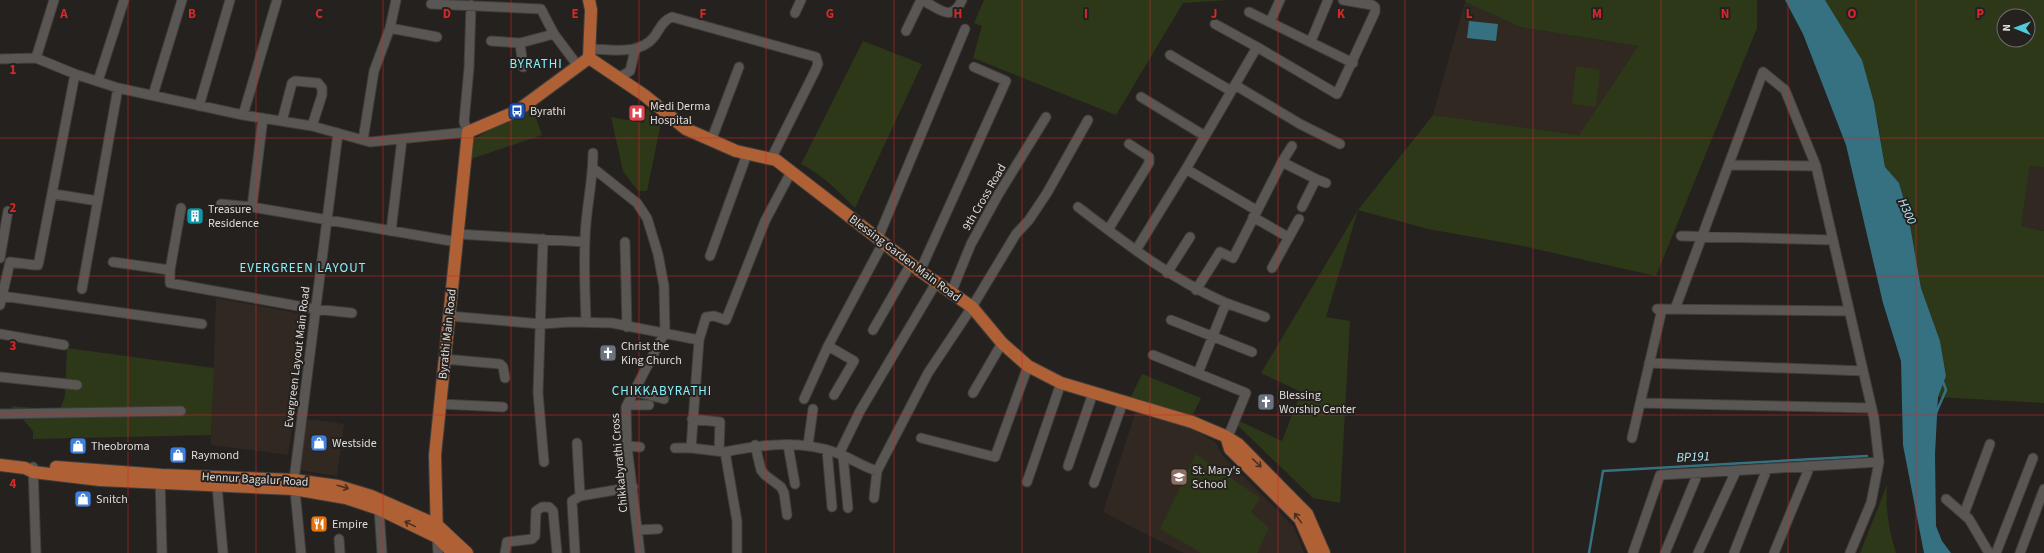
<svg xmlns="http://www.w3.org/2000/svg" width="2044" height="553" font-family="'Source Sans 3',sans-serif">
<rect width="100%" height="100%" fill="#25211f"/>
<!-- built -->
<path fill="#312822" d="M 1465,2 L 1520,27 L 1638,46 L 1579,135 L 1433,115 Z
M 2030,166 L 2044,167 L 2044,231 L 2021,226 Z
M 216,298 L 307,315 L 288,455 L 211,445 Z
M 1136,411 L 1190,428 L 1215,442 L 1223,456 L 1294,527 L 1304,553 L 1184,553 L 1103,512 Z
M 307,419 L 344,424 L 337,476 L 299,470 Z"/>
<!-- green -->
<path fill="#2d3819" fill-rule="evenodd" d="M 984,0 L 1228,0 L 1183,3 L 1116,115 L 973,58 L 982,26 L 974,23 Z
M 1465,0 L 1757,0 L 1757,28 L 1656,276 L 1518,245 L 1428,229 L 1358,210 L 1326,317 L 1350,321 L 1340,503 L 1313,498 L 1237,425 L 1239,421 L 1282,441 L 1301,392 L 1261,373 L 1358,210 L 1433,115 L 1579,135 L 1638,46 L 1520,27 L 1465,2 Z
M 1825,0 L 2044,0 L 2044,167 L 2030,166 L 2021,226 L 2044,231 L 2044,403 L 1938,397 L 1946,376 L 1940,341 L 1921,288 L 1908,214 L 1899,183 L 1885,167 L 1878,122 L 1862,60 ZM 2004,16 L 2028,16 L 2028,40 L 2004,40 Z
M 863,41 L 922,64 L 855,208 C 838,191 823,175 801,164 Z
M 1576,66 L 1600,70 L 1596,107 L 1572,104 Z
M 532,106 L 542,135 L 471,159 L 472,140 Z
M 647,108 L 661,123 L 647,191 L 638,191 L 623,171 L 611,117 L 644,123 Z
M 67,348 L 214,368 L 211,435 L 33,439 L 33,431 L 11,406 L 60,410 L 65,396 Z
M 1142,374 L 1201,398 L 1192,416 L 1131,397 Z
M 1196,454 L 1260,498 L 1251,512 L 1269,528 L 1257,553 L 1201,553 L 1160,529 Z
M 1887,485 C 1885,509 1889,530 1896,553 L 1860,553 Z"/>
<!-- water -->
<path fill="#367181" d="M 1785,0 L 1825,0 L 1862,60 L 1874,103 L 1885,167 L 1899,183 L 1908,214 L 1921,288 L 1940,341 L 1946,376 L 1938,397 L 1935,454 L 1936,526 L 1942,541 L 1951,553 L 1924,553 L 1903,445 L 1901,361 L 1883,303 L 1846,145 L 1803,34 Z
M 1469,21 L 1498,24 L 1496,41 L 1467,38 Z"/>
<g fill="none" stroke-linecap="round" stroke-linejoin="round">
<!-- stream -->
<path stroke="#367181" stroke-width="2.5" d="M 1936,413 L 1946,390 L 1942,379
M 1589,553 L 1603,471 L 1867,456"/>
<!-- minor casing -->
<g stroke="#403d3b" stroke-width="11">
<path id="minor" d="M 922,0 C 940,9 951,23 962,0
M 431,4 L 541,9 L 554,34 L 578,66
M 1249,12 L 1353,63
M 795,13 L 801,0
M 1270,22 L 1280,0
M 1215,24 L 1257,47
M 390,28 L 437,37
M 906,31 L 921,0
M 491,41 L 520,43 L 554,34
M 1311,41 L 1328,0
M 520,43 L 523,67
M 589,49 C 610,49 639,56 654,37 C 660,29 662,21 672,17 L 816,57 L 818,64 L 815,71 L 771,159
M 1170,55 L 1231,91
M 36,58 L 54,0
M 0,59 L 36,58 L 75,74 L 118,88 L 243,115 L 312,126 L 370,142 L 468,132 L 464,122 L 469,68 L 471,5
M 618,78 L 630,71 L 635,50
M 98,81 L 124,0
M 1235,85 L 1300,124 L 1340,144
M 153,95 L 182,0
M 1141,97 L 1205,136
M 199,106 L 230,0
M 243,115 L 277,0
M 263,118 L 252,207 L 457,242
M 282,121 L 292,83 L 295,81 L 318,83 L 322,88 L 322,95 L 312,126
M 363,140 L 374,71 L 390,28 L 396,0
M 711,141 L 739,67
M 1282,162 L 1292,146
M 1729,165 L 1816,166
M 593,168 L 637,203 L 647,218 L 658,254 L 664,286 L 665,332 L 626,407 L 627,446 L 640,553
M 1186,169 L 1257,47 L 1337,94 L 1375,12 L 1375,7 L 1372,5 L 1343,0
M 1316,179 L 1326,183
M 54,194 L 98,201
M 221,204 L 252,207
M 1078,207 C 1125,243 1171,279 1226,303 L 1198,373
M 1253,217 L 1288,237
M 1108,230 L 1149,163 L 1149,157 L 1129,144
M 391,231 L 402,139
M 457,234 L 585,242
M 1681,236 L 1833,240
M 878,238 L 965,29
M 543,239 L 538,393 L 544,462
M 625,242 L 627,327
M 1136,250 L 1186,169 L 1256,210
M 710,256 L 747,154
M 0,258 L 8,211
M 113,262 L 170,270 L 170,283 L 315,309 L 352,313
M 1272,268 L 1299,219
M 170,270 L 181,208
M 920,271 L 1006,81 L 974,67
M 1167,273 L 1190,237
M 82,289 L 118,88
M 1196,290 L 1220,252 L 1233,258 L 1282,162 L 1316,179 L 1302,207
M 951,293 L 971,244 L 998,195 L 1046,117
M 2,296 L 202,324
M 1226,303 L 1265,317
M 0,305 L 10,262 L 34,265 L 38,265 L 39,261 L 75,74
M 1657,309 L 1849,311
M 1675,309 L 1763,72 L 1785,90 L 1816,166 L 1874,418 L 1879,462 L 1871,503 L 1850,553
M 449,316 L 541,324 L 571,322 L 612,323 L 699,340
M 1171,320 L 1252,352
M 586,321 C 585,289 583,256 586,223 C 588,200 593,177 593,153
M 873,330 L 911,264
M 0,334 L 64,345
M 828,346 L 854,361 L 834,395
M 1153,355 L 1246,393 L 1227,439
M 444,359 L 500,364 L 503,367 L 505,378
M 1649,363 L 1863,371
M 0,377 L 77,385
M 633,391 L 664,399
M 973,393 L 1002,343
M 804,399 L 828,346 L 883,243
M 1640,403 L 1871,408
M 440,404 L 503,407
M 627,405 L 649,405
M 0,414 L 181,411
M 692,419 L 720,422 L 719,451
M 921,438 L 995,457 L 1028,366
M 1632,438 L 1662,309
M 577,443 L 580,496
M 755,445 L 761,470 L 765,475 L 781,487 L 784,493 L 787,515
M 788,445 L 795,484
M 808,445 L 813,409
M 627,446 L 640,447
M 675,448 L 691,448
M 827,450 L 832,507
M 725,452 L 691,448 L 699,340 L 706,317 L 714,316 L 726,320 L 765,221 L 791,172
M 839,454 L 860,411 L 936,283
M 843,456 L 848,508
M 1068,466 L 1093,393
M 33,467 L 36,553
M 160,476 L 162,553
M 1027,482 L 1061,383
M 1094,483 L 1123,402
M 217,486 L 223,553
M 874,498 L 877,471 L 928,373 L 972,307 L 1016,234 L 1029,220 L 1047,193 L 1088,120
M 1946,499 L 1969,519 L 1989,553
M 379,509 L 382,553
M 1964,514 L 1990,444
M 637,530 L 658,529
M 437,537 L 438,553
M 339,539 L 340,553
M 301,553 L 294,480 L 338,133
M 505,553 L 507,542 L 532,539 L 535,536 L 536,511 L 542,507 L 549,507 L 553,511 L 557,553
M 575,553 L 572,501 L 580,496 L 633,487
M 737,553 L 737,521 L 725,452 C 762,444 801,440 837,453 C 851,458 863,467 877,471
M 1633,553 L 1660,475 L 1879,462
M 1665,553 L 1698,473
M 1698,553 L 1736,471
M 1734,553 L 1767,469
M 1774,553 L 1810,466
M 1996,553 L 2033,458
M 2020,553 L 2044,489"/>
</g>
<!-- major casing -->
<g stroke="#403d3b" stroke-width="14">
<path id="major" d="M 589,58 L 644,95 L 686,129 L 736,151 L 776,160 L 920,271 L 972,307 L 1002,343 L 1028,366 L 1061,383 L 1192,422 L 1225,436 L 1238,444 L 1307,514 L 1324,553
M 1227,439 L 1230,449 L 1300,519 L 1315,553
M 0,465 L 25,468 L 33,472 L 100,480 L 294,489 L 346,498 L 379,509 L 437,537 L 453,553
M 56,467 L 161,475 L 294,480 L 338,486 L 371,496 L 437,525 L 467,553
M 437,537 L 435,455 L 468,132 L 517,111 L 589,58 L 591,10 L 589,0"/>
</g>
<!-- minor -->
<use href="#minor" stroke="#5a5653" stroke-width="9"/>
<!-- major -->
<use href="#major" stroke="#af6135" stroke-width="12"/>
</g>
<!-- one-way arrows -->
<defs><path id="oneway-shaft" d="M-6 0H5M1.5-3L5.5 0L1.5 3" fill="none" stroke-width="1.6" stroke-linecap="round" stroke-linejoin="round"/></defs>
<g stroke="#483124">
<use href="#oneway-shaft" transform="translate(1257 463) rotate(44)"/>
<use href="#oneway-shaft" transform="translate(343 487) rotate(16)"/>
<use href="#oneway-shaft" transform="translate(1298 518) rotate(-126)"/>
<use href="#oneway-shaft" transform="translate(410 524) rotate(-154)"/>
</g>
<!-- grid -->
<path fill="none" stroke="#d62828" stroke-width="1" stroke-opacity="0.55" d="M 128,0 L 128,553M 256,0 L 256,553M 383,0 L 383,553M 511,0 L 511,553M 639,0 L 639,553M 766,0 L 766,553M 894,0 L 894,553M 1022,0 L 1022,553M 1150,0 L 1150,553M 1278,0 L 1278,553M 1405,0 L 1405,553M 1533,0 L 1533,553M 1661,0 L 1661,553M 1788,0 L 1788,553M 1916,0 L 1916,553M 0,138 L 2044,138M 0,276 L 2044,276M 0,415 L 2044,415"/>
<!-- icons -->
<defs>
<g id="bus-square" transform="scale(0.9)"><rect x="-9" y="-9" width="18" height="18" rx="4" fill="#1a4fb4" stroke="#25211f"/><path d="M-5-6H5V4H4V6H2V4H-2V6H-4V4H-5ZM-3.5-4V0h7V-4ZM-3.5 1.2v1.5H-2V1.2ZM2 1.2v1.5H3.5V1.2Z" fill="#fff"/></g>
<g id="hospital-square" transform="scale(0.9)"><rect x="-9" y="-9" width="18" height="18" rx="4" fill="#e0444e" stroke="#25211f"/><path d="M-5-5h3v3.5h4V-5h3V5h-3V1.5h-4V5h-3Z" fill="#fff"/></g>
<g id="building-square" transform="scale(0.9)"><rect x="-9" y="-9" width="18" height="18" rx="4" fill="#0f9aa8" stroke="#25211f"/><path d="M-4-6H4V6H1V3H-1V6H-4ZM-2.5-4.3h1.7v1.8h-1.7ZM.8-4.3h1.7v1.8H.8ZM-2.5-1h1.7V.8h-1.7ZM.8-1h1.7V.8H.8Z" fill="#fff"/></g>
<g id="church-square" transform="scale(0.9)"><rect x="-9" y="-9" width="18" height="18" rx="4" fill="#6b7280" stroke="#25211f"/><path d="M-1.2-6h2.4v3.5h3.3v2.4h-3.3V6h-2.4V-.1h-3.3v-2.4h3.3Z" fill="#fff"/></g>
<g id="shop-square" transform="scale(0.9)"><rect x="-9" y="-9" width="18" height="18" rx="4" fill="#3f7fe0" stroke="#25211f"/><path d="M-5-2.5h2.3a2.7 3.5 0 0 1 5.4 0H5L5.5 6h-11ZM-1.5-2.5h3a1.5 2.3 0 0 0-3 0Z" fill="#fff"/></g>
<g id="school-square" transform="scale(0.9)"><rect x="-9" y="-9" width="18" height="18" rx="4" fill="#8d6e63" stroke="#25211f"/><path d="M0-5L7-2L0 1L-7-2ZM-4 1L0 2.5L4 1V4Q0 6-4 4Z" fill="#fff"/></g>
<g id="restaurant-square" transform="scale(0.9)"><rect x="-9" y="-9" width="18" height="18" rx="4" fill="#e8710a" stroke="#25211f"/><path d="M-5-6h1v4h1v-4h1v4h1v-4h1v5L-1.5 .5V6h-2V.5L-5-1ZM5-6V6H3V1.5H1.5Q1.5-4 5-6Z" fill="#fff"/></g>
</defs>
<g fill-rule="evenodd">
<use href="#bus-square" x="517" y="111"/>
<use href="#hospital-square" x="637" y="113"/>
<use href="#building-square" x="195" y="216"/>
<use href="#church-square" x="608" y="353"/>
<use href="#church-square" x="1266" y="402"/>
<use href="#shop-square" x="319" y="443"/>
<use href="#shop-square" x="78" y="446"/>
<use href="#shop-square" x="178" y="455"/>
<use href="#school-square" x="1179" y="477"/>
<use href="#shop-square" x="83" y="499"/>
<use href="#restaurant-square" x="319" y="524"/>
</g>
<g text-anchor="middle" stroke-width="4" stroke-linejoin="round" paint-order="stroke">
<!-- poi labels -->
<g font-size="12" fill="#dfdddb" stroke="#25211f" text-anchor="start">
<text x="650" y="110">Medi Derma<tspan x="650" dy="14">Hospital</tspan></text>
<text x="530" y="115">Byrathi</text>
<text x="208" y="213">Treasure<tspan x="208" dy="14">Residence</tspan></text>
<text x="621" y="350">Christ the<tspan x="621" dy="14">King Church</tspan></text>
<text x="1279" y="399">Blessing<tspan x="1279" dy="14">Worship Center</tspan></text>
<text x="332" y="447">Westside</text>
<text x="91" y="450">Theobroma</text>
<text x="191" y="459">Raymond</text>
<text x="1192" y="474">St. Mary's<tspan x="1192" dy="14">School</tspan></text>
<text x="96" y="503">Snitch</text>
<text x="332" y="528">Empire</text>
</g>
<!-- street labels -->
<g font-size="12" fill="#dfdddb" stroke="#25211f">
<text transform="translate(984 197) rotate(-60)" y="4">9th Cross Road</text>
<text transform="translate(905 258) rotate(37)" y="4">Blessing Garden Main Road</text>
<text transform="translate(447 334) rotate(-84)" y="4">Byrathi Main Road</text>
<text transform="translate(297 357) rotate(-83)" y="4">Evergreen Layout Main Road</text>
<text transform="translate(619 463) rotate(-95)" y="4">Chikkabyrathi Cross</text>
<text transform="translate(255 479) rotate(3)" y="4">Hennur Bagalur Road</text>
</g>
<!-- neighbourhood labels -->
<g font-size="13" letter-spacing="1" fill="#87f1fd" stroke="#25211f">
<text x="536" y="68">BYRATHI</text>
<text x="303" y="272">EVERGREEN LAYOUT</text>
<text x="662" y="395">CHIKKABYRATHI</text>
</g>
<!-- water labels -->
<g font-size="13" font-style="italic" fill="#b4e8f8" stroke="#25211f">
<text transform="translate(1908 211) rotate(65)" y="5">H300</text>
<text transform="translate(1693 456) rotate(-3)" y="5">BP191</text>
</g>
</g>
<g font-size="13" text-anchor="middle" font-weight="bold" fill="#d62828" stroke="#25211f" stroke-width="4" stroke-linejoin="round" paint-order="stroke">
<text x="64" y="18">A</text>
<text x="192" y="18">B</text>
<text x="319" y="18">C</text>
<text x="447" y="18">D</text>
<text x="575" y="18">E</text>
<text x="703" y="18">F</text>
<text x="830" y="18">G</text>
<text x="958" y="18">H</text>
<text x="1086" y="18">I</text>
<text x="1214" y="18">J</text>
<text x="1341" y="18">K</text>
<text x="1469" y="18">L</text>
<text x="1597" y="18">M</text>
<text x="1725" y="18">N</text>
<text x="1852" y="18">O</text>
<text x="1980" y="18">P</text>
<text x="13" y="74">1</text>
<text x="13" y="212">2</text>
<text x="13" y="350">3</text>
<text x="13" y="488">4</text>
</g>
<!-- north arrow -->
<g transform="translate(2016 28) rotate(271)"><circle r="19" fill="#25211f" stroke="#6f6c6a"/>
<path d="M0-3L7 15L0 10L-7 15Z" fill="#52cbd8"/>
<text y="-6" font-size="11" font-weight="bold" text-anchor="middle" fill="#dfdddb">N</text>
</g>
</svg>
